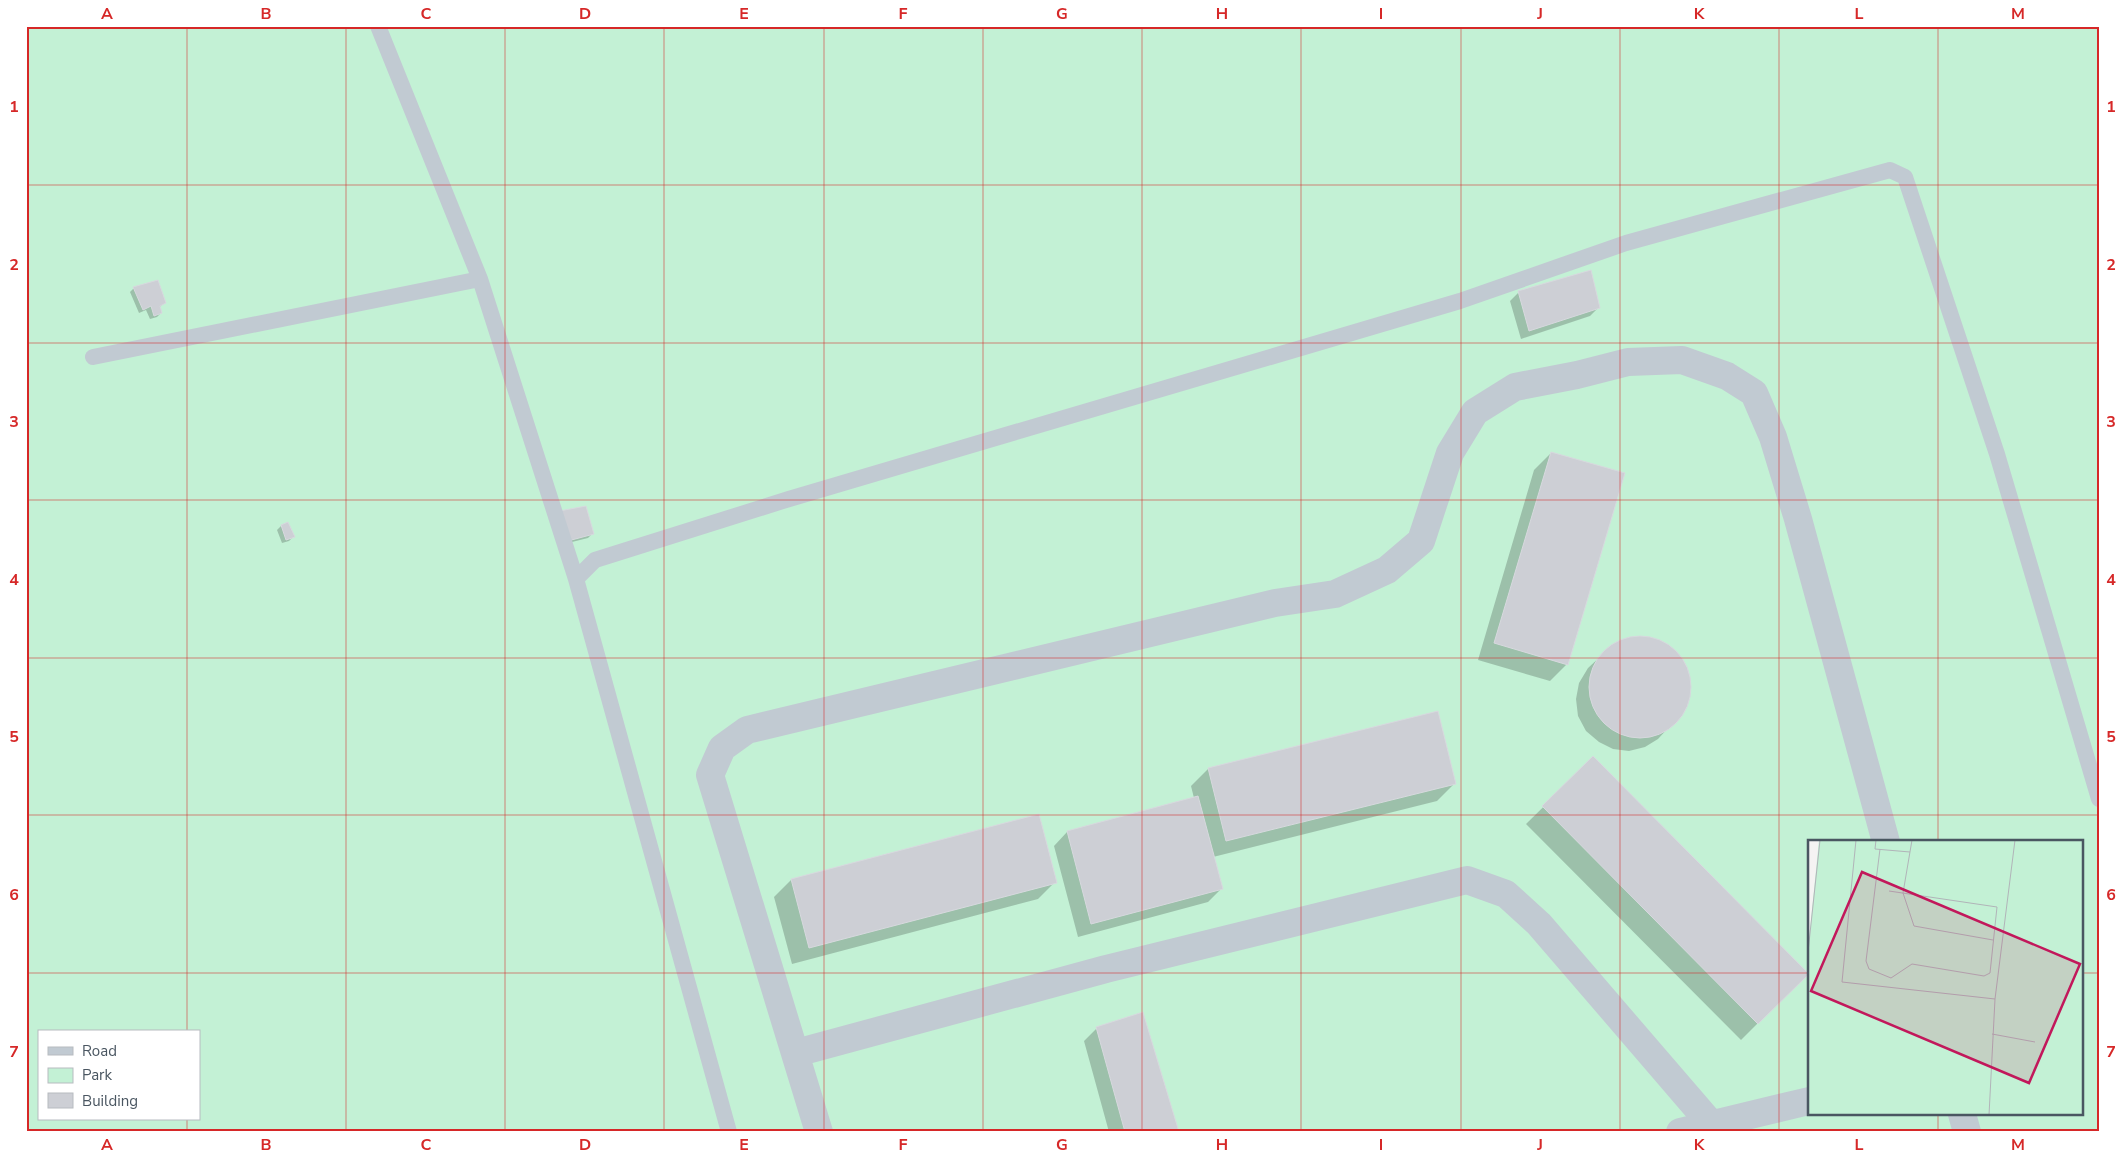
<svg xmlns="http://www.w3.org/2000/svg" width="2125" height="1158" font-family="'Nunito Sans',sans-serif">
<rect width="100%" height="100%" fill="#f5f3f3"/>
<!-- green -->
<path fill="#c3f1d5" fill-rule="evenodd" d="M 26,26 L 2099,26 L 2099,1132 L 26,1132 ZM 1809,842 L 2081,842 L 2081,1114 L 1809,1114 ZM 39,1032 L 199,1032 L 199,1119 L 39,1119 Z"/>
<!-- shadow -->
<path fill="#0003" d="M 134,288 L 164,303 L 160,307 L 161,313 L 157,317 L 150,319 L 146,310 L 139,313 L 130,292 Z
M 1519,292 L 1599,307 L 1590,316 L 1521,339 L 1510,301 Z
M 1551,453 L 1567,664 L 1550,681 L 1478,660 L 1534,470 Z
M 551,518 L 592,534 L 588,538 L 560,545 Z
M 281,526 L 293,537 L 289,541 L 282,543 L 277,530 Z
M 1648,637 L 1665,643 L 1678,654 L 1686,667 L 1690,682 L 1689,699 L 1682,713 L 1658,739 L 1645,747 L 1629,751 L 1613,749 L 1599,742 L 1586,731 L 1578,716 L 1576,699 L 1579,683 L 1588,668 L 1615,643 L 1632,638 Z
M 1437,712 L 1454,784 L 1437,801 L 1213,857 L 1221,889 L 1208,902 L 1078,937 L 1054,846 L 1067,832 L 1194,798 L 1191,786 L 1208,769 Z
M 1593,758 L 1807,974 L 1741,1040 L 1526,824 Z
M 1038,816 L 1055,882 L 1038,899 L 792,964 L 774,897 L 791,880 Z
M 1097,1028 L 1178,1132 L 1109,1132 L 1084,1041 Z"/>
<!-- building -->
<path fill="#cdcfd5" stroke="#d7d9de" d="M 1591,270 L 1600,308 L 1529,331 L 1518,291 Z
M 158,280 L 166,303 L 160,306 L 162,313 L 154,316 L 151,306 L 143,310 L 133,287 Z
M 1551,452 L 1625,473 L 1568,665 L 1494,643 Z
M 586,506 L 594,534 L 564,542 L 554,512 Z
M 288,522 L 295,537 L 286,540 L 281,525 Z
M1589 687a51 51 0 1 1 102 0a51 51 0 1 1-102 0Z
M 1438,711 L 1456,784 L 1226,841 L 1208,768 Z
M 1593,756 L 1809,974 L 1758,1024 L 1542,806 Z
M 1198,796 L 1223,889 L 1091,924 L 1067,831 Z
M 1039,814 L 1057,883 L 809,948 L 791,879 Z
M 1143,1012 L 1145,1019 L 1179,1132 L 1125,1132 L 1096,1027 Z"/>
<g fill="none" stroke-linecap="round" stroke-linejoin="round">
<!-- service -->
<path stroke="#c1cad2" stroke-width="16" d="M 378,26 L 480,279 L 576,579 L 729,1132
M 93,357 L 480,279
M 576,579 L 595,560 L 789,499 L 1460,301 L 1626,243 L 1890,170 L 1905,177 L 1997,454 L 2099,799"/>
<!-- minor -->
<path stroke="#c1cad2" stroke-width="28" d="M 796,1053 L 1106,969 L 1467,880 L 1506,894 L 1539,924 L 1711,1124
M 1962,1114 L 1967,1132
M 819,1132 L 710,775 L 722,748 L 747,730 L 1275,603 L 1335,594 L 1387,570 L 1421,541 L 1450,453 L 1475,412 L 1515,387 L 1577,375 L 1628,362 L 1682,360 L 1727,376 L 1754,393 L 1773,437 L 1798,519 L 1886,842
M 1680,1132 L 1809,1101"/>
</g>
<!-- grid -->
<path fill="none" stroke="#d62828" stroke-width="1" stroke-opacity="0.55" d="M 187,26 L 187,1032M 346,26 L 346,1132M 505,26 L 505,1132M 664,26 L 664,1132M 824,26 L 824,1132M 983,26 L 983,1132M 1142,26 L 1142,1132M 1301,26 L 1301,1132M 1461,26 L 1461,1132M 1620,26 L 1620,1132M 1779,26 L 1779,1132M 1938,26 L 1938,842M 26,185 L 2099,185M 26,343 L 2099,343M 26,500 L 2099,500M 26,658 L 2099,658M 26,815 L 2099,815M 26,973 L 1809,973M 2081,973 L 2099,973M 1938,1114 L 1938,1132M 187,1119 L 187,1132"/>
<!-- overview -->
<g transform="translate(1808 840)">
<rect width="275" height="275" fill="#f5f3f3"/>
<path d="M 11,0 L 275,0 L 275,275 L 0,275 L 0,110 Z" fill="#c3f1d5"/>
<path fill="none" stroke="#b1b4b9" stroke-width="1" d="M 48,0 L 34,142 L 187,159M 68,0 L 67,9 L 102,12M 104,0 L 95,53 L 106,86 L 185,100M 72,9 L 58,121 L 61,129 L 83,138 L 104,124 L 176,136 L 182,133 L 189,67 L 81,51M 0,112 L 12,0M 184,194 L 227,202M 181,275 L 187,159 L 207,0"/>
<path fill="#c2185b" fill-opacity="0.15" stroke="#c2185b" stroke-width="2.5" d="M 54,32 L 272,124 L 221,243 L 3,151 Z"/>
<rect width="275" height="275" fill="none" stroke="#4a5661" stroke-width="2.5"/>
</g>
<!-- border -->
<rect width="2125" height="1158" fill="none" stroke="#ffffff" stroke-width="55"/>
<!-- legend -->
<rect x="38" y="1030" width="162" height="90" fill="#ffffff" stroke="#b7bbc0"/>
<rect x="48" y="1047" width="25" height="8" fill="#c1cad2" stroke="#b7bbc0"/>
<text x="82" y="1056" font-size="15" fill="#4a5661">Road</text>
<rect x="48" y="1068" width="25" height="15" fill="#c3f1d5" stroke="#b7bbc0"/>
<text x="82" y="1080" font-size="15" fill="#4a5661">Park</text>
<rect x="48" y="1093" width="25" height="15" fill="#cdcfd5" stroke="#b7bbc0"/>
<text x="82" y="1106" font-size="15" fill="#4a5661">Building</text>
<rect x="28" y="28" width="2070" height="1102" fill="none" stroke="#d62828" stroke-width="2"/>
<g font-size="16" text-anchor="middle" font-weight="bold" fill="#d62828">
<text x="107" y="19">A</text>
<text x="266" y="19">B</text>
<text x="426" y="19">C</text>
<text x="585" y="19">D</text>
<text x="744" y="19">E</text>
<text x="903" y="19">F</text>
<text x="1062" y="19">G</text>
<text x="1222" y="19">H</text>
<text x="1381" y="19">I</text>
<text x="1540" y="19">J</text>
<text x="1699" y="19">K</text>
<text x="1859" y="19">L</text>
<text x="2018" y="19">M</text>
<text x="14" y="112">1</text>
<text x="2111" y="112">1</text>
<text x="14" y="270">2</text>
<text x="2111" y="270">2</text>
<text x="14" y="427">3</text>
<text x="2111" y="427">3</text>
<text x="14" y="585">4</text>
<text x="2111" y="585">4</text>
<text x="14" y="742">5</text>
<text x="2111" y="742">5</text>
<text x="14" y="900">6</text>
<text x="2111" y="900">6</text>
<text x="14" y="1057">7</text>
<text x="2111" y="1057">7</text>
<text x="107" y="1150">A</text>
<text x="266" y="1150">B</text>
<text x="426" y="1150">C</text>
<text x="585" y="1150">D</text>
<text x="744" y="1150">E</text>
<text x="903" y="1150">F</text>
<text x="1062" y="1150">G</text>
<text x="1222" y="1150">H</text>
<text x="1381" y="1150">I</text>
<text x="1540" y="1150">J</text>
<text x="1699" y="1150">K</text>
<text x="1859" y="1150">L</text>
<text x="2018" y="1150">M</text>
</g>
</svg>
